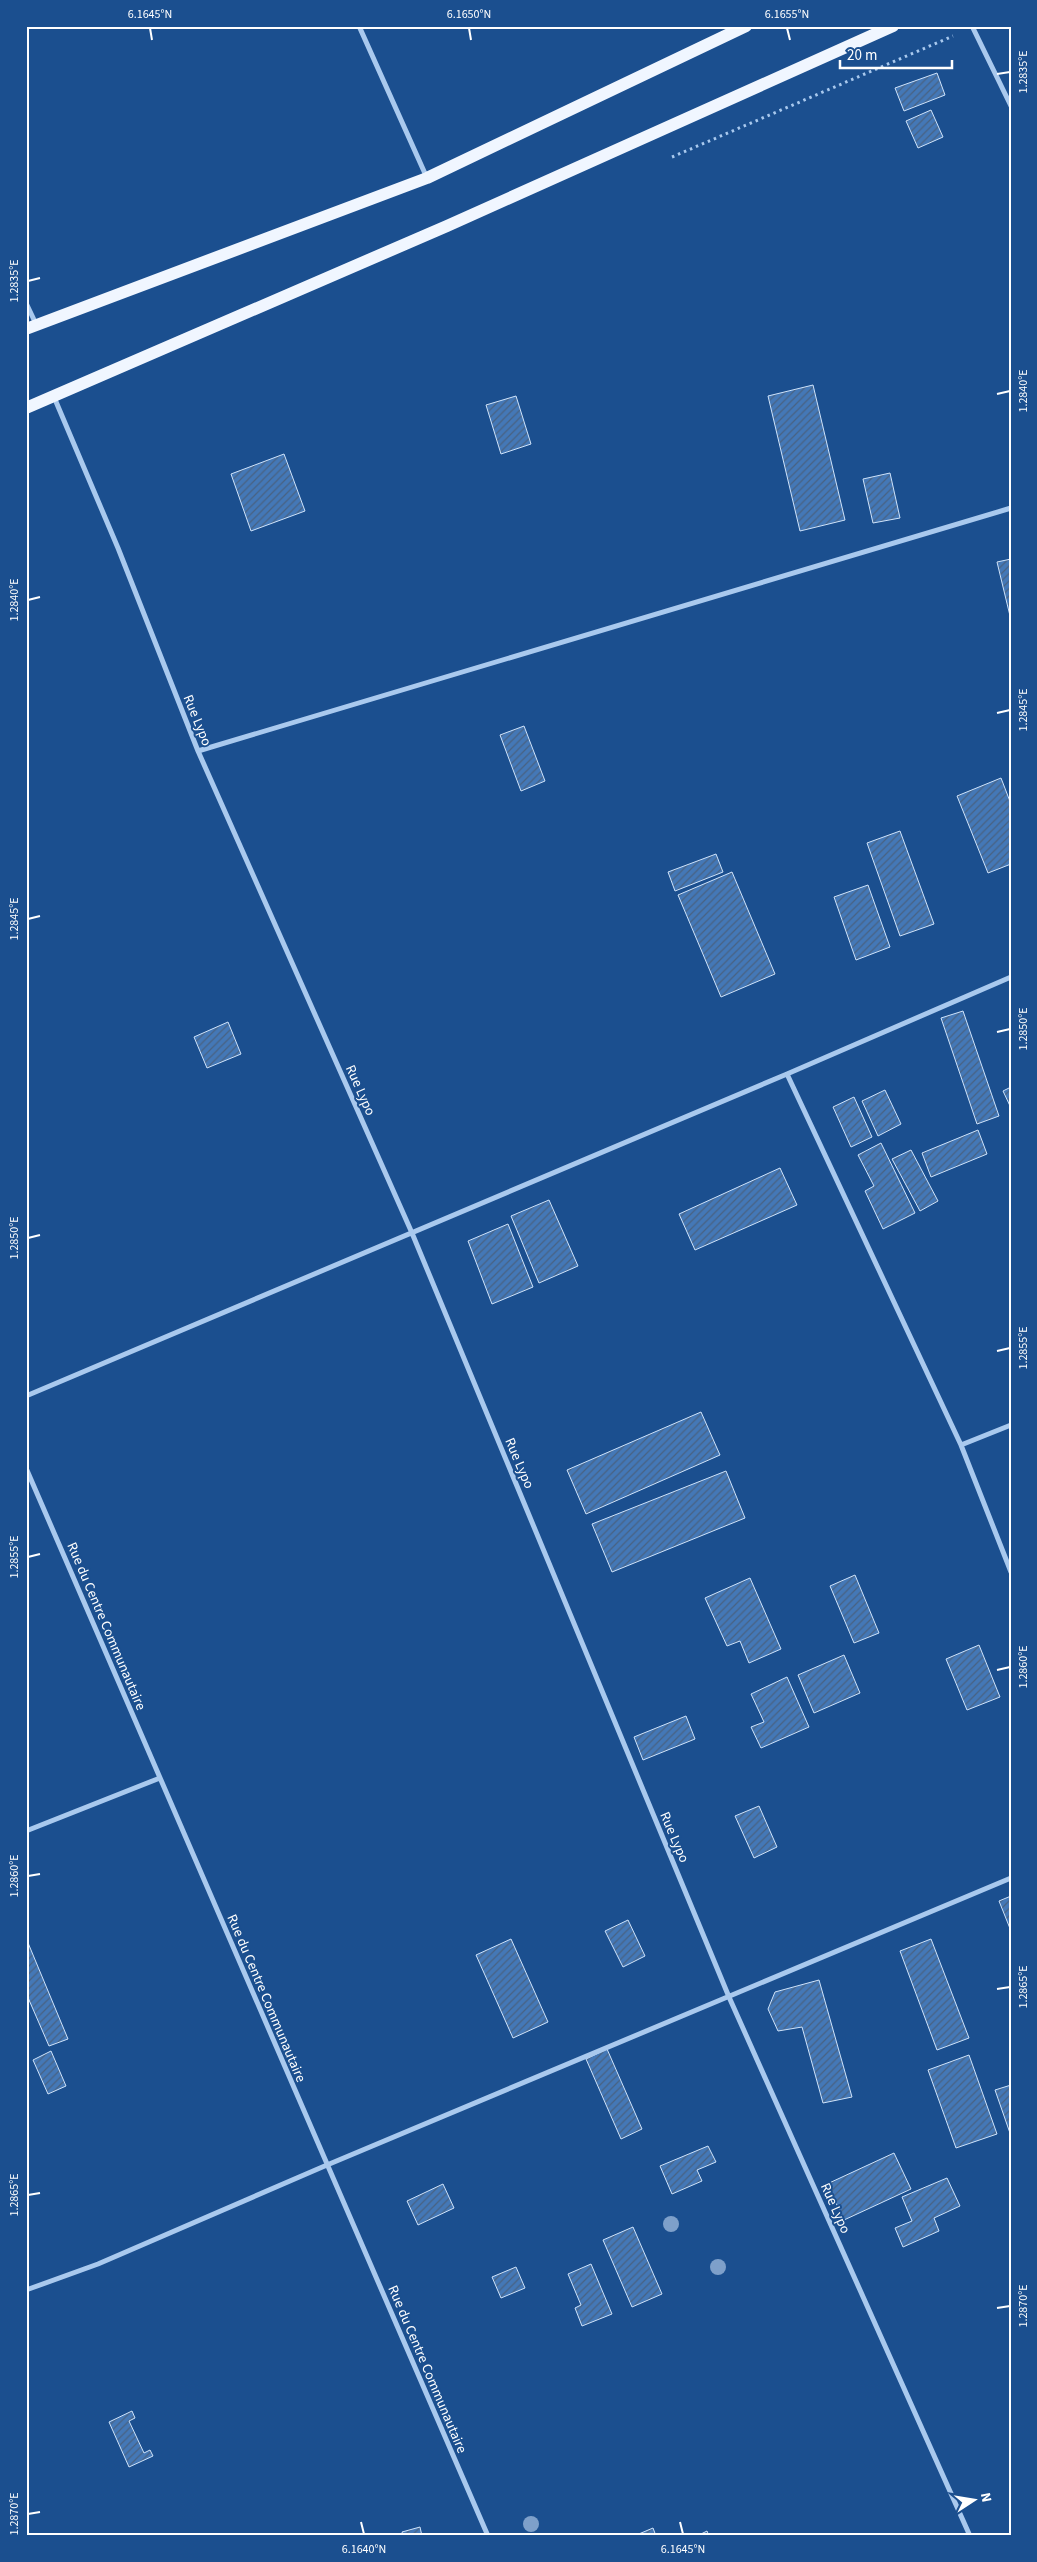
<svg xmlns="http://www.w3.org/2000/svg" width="1037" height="2562" font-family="'Source Sans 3',sans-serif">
<defs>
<pattern id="building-hatch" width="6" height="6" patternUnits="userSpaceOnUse" patternTransform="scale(1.25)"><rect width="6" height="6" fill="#4478b7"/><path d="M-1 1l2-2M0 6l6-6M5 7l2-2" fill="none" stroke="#486282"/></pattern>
</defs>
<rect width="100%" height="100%" fill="#1b4f8f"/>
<!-- building -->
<path fill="url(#building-hatch)" stroke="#cfe3fa" d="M 937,73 L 945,95 L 904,111 L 895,88 Z
M 931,110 L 943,137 L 918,148 L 906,121 Z
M 813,385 L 845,520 L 800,531 L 768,396 Z
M 516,396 L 531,444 L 501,454 L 486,405 Z
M 284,454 L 305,511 L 251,531 L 231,474 Z
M 890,473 L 900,518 L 873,523 L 863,479 Z
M 1011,559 L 1011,620 L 997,562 Z
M 524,726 L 545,781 L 521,791 L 500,735 Z
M 1001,778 L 1011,804 L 1011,864 L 988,873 L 957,796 Z
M 900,831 L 934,924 L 900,936 L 867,843 Z
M 716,854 L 723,872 L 675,891 L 668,872 Z
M 732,872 L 775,974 L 721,997 L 678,895 Z
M 868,885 L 890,947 L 856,960 L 834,897 Z
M 963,1011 L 999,1116 L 977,1124 L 941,1018 Z
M 228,1022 L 241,1054 L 207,1068 L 194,1037 Z
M 1011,1087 L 1011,1108 L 1003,1091 Z
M 885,1090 L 901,1124 L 878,1136 L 862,1101 Z
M 854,1097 L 872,1137 L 851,1147 L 833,1107 Z
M 978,1130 L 987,1154 L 931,1177 L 922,1153 Z
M 881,1143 L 915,1213 L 883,1229 L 865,1191 L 874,1186 L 858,1155 Z
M 911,1150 L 938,1201 L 920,1211 L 892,1159 Z
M 780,1168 L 797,1205 L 695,1250 L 679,1214 Z
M 549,1200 L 578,1266 L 539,1283 L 511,1216 Z
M 508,1224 L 533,1287 L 492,1304 L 468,1241 Z
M 701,1412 L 720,1455 L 586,1514 L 567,1470 Z
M 726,1471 L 745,1518 L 612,1572 L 592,1524 Z
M 855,1575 L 879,1633 L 854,1643 L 830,1586 Z
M 750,1578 L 781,1649 L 749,1663 L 740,1641 L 727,1646 L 705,1598 Z
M 979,1645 L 1000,1697 L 967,1710 L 946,1659 Z
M 844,1655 L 860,1693 L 814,1713 L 798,1675 Z
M 787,1677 L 809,1727 L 761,1748 L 751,1727 L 764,1722 L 751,1694 Z
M 686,1716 L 695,1739 L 643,1760 L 634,1737 Z
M 759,1806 L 777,1847 L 754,1858 L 735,1816 Z
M 1011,1896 L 1011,1931 L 999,1901 Z
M 628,1920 L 645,1956 L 623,1967 L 605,1931 Z
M 26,1938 L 68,2039 L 49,2046 L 26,1993 Z
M 511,1939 L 548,2022 L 513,2038 L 476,1955 Z
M 931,1939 L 969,2038 L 937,2050 L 900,1951 Z
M 819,1980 L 852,2097 L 823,2103 L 802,2027 L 778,2031 L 768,2009 L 775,1992 Z
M 607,2049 L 642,2129 L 621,2139 L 586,2059 Z
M 51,2051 L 66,2086 L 48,2094 L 33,2060 Z
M 969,2055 L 997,2134 L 956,2148 L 928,2070 Z
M 1011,2085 L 1011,2136 L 995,2090 Z
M 708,2146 L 716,2162 L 697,2170 L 702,2181 L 672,2194 L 660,2166 Z
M 894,2153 L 911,2189 L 844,2220 L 827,2184 Z
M 947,2178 L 960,2206 L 934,2218 L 939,2231 L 903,2247 L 895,2228 L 912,2221 L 902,2197 Z
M 443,2184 L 454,2208 L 418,2225 L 407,2201 Z
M 633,2227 L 662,2294 L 632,2307 L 603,2240 Z
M 591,2264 L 612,2314 L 582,2326 L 575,2308 L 581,2305 L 568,2274 Z
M 516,2267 L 525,2288 L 501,2298 L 492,2277 Z
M 132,2411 L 135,2418 L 129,2421 L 144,2453 L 150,2450 L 153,2456 L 129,2467 L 109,2422 Z
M 420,2527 L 422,2536 L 403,2536 L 402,2532 Z
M 653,2528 L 656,2536 L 634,2536 Z
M 707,2531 L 709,2536 L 697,2536 Z"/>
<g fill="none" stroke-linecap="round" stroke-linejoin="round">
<!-- path -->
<path stroke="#a9c9ee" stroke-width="3" stroke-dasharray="2.5 4" stroke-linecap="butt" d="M 672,157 L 953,36"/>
<!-- street -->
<path stroke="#a9c9ee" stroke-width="5" d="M 359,26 L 427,178
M 972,26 L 1011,106
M 26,303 L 36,324
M 54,397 L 118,548 L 198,751 L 412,1233 L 729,1997 L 970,2536
M 198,751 L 1011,508
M 787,1074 L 961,1445 L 1011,1572
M 26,1396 L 787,1074 L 1011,977
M 961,1445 L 1011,1425
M 26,1468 L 488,2536
M 26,1831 L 160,1778
M 26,2290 L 98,2264 L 327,2165 L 1011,1878"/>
<!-- primary -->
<path stroke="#f0f6ff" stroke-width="12" d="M 26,329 L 427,178 L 746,26
M 26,408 L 447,226 L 893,26"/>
</g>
<!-- trees -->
<g fill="#7ea0ca">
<circle cx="671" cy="2224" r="8"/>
<circle cx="718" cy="2267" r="8"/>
<circle cx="531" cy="2524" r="8"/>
</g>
<!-- ticks -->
<path fill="none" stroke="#fff" stroke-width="2" d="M 150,28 L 152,40M 469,28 L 471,40M 787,28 L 790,40M 997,74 L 1010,72M 28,281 L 40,278M 997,394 L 1010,391M 28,600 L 40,597M 997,713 L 1010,710M 28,919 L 40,916M 997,1032 L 1010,1029M 28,1238 L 40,1235M 997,1351 L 1010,1348M 28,1557 L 40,1554M 997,1670 L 1010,1667M 28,1876 L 40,1874M 997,1989 L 1010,1987M 28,2195 L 40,2193M 997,2308 L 1010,2306M 28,2514 L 40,2512M 361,2522 L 364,2534M 680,2522 L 683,2534"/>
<g text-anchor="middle" stroke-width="4" stroke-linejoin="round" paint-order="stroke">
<!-- street labels -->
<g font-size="14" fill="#fff" stroke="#1b4f8f">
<text transform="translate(198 720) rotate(68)" y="5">Rue Lypo</text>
<text transform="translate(361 1090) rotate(66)" y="5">Rue Lypo</text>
<text transform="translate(520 1463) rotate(67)" y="5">Rue Lypo</text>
<text transform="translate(107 1626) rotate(67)" y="5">Rue du Centre Communautaire</text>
<text transform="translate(675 1837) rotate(67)" y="5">Rue Lypo</text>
<text transform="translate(267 1998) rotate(67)" y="5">Rue du Centre Communautaire</text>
<text transform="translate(836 2208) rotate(66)" y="5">Rue Lypo</text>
<text transform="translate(428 2369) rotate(67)" y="5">Rue du Centre Communautaire</text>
</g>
</g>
<!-- border -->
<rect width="1037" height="2562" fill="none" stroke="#1b4f8f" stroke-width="55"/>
<!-- north arrow -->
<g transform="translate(974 2500) rotate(78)" stroke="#1b4f8f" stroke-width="4" paint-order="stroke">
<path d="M0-4L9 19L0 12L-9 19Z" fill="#ffffff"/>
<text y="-8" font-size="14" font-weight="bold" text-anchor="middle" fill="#ffffff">N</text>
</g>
<!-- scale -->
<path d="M840 60v8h112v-8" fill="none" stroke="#ffffff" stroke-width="2.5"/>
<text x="847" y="60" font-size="15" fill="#ffffff" stroke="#1b4f8f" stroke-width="4" paint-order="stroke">20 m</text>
<rect x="28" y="28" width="982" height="2506" fill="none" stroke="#fff" stroke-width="2"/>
<g font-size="12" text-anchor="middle" fill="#fff">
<text x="150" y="18">6.1645°N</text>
<text x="469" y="18">6.1650°N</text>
<text x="787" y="18">6.1655°N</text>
<text transform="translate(1023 72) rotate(-90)" y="4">1.2835°E</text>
<text transform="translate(14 281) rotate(-90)" y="4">1.2835°E</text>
<text transform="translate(1023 391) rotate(-90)" y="4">1.2840°E</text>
<text transform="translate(14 600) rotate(-90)" y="4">1.2840°E</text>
<text transform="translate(1023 710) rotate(-90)" y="4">1.2845°E</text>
<text transform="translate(14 919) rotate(-90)" y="4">1.2845°E</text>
<text transform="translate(1023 1029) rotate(-90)" y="4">1.2850°E</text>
<text transform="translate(14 1238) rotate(-90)" y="4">1.2850°E</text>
<text transform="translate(1023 1348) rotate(-90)" y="4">1.2855°E</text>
<text transform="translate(14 1557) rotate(-90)" y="4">1.2855°E</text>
<text transform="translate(1023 1667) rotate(-90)" y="4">1.2860°E</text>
<text transform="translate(14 1876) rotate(-90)" y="4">1.2860°E</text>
<text transform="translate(1023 1987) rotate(-90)" y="4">1.2865°E</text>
<text transform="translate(14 2195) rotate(-90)" y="4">1.2865°E</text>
<text transform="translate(1023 2306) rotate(-90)" y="4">1.2870°E</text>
<text transform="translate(14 2514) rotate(-90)" y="4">1.2870°E</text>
<text x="364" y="2553">6.1640°N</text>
<text x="683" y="2553">6.1645°N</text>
</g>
</svg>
